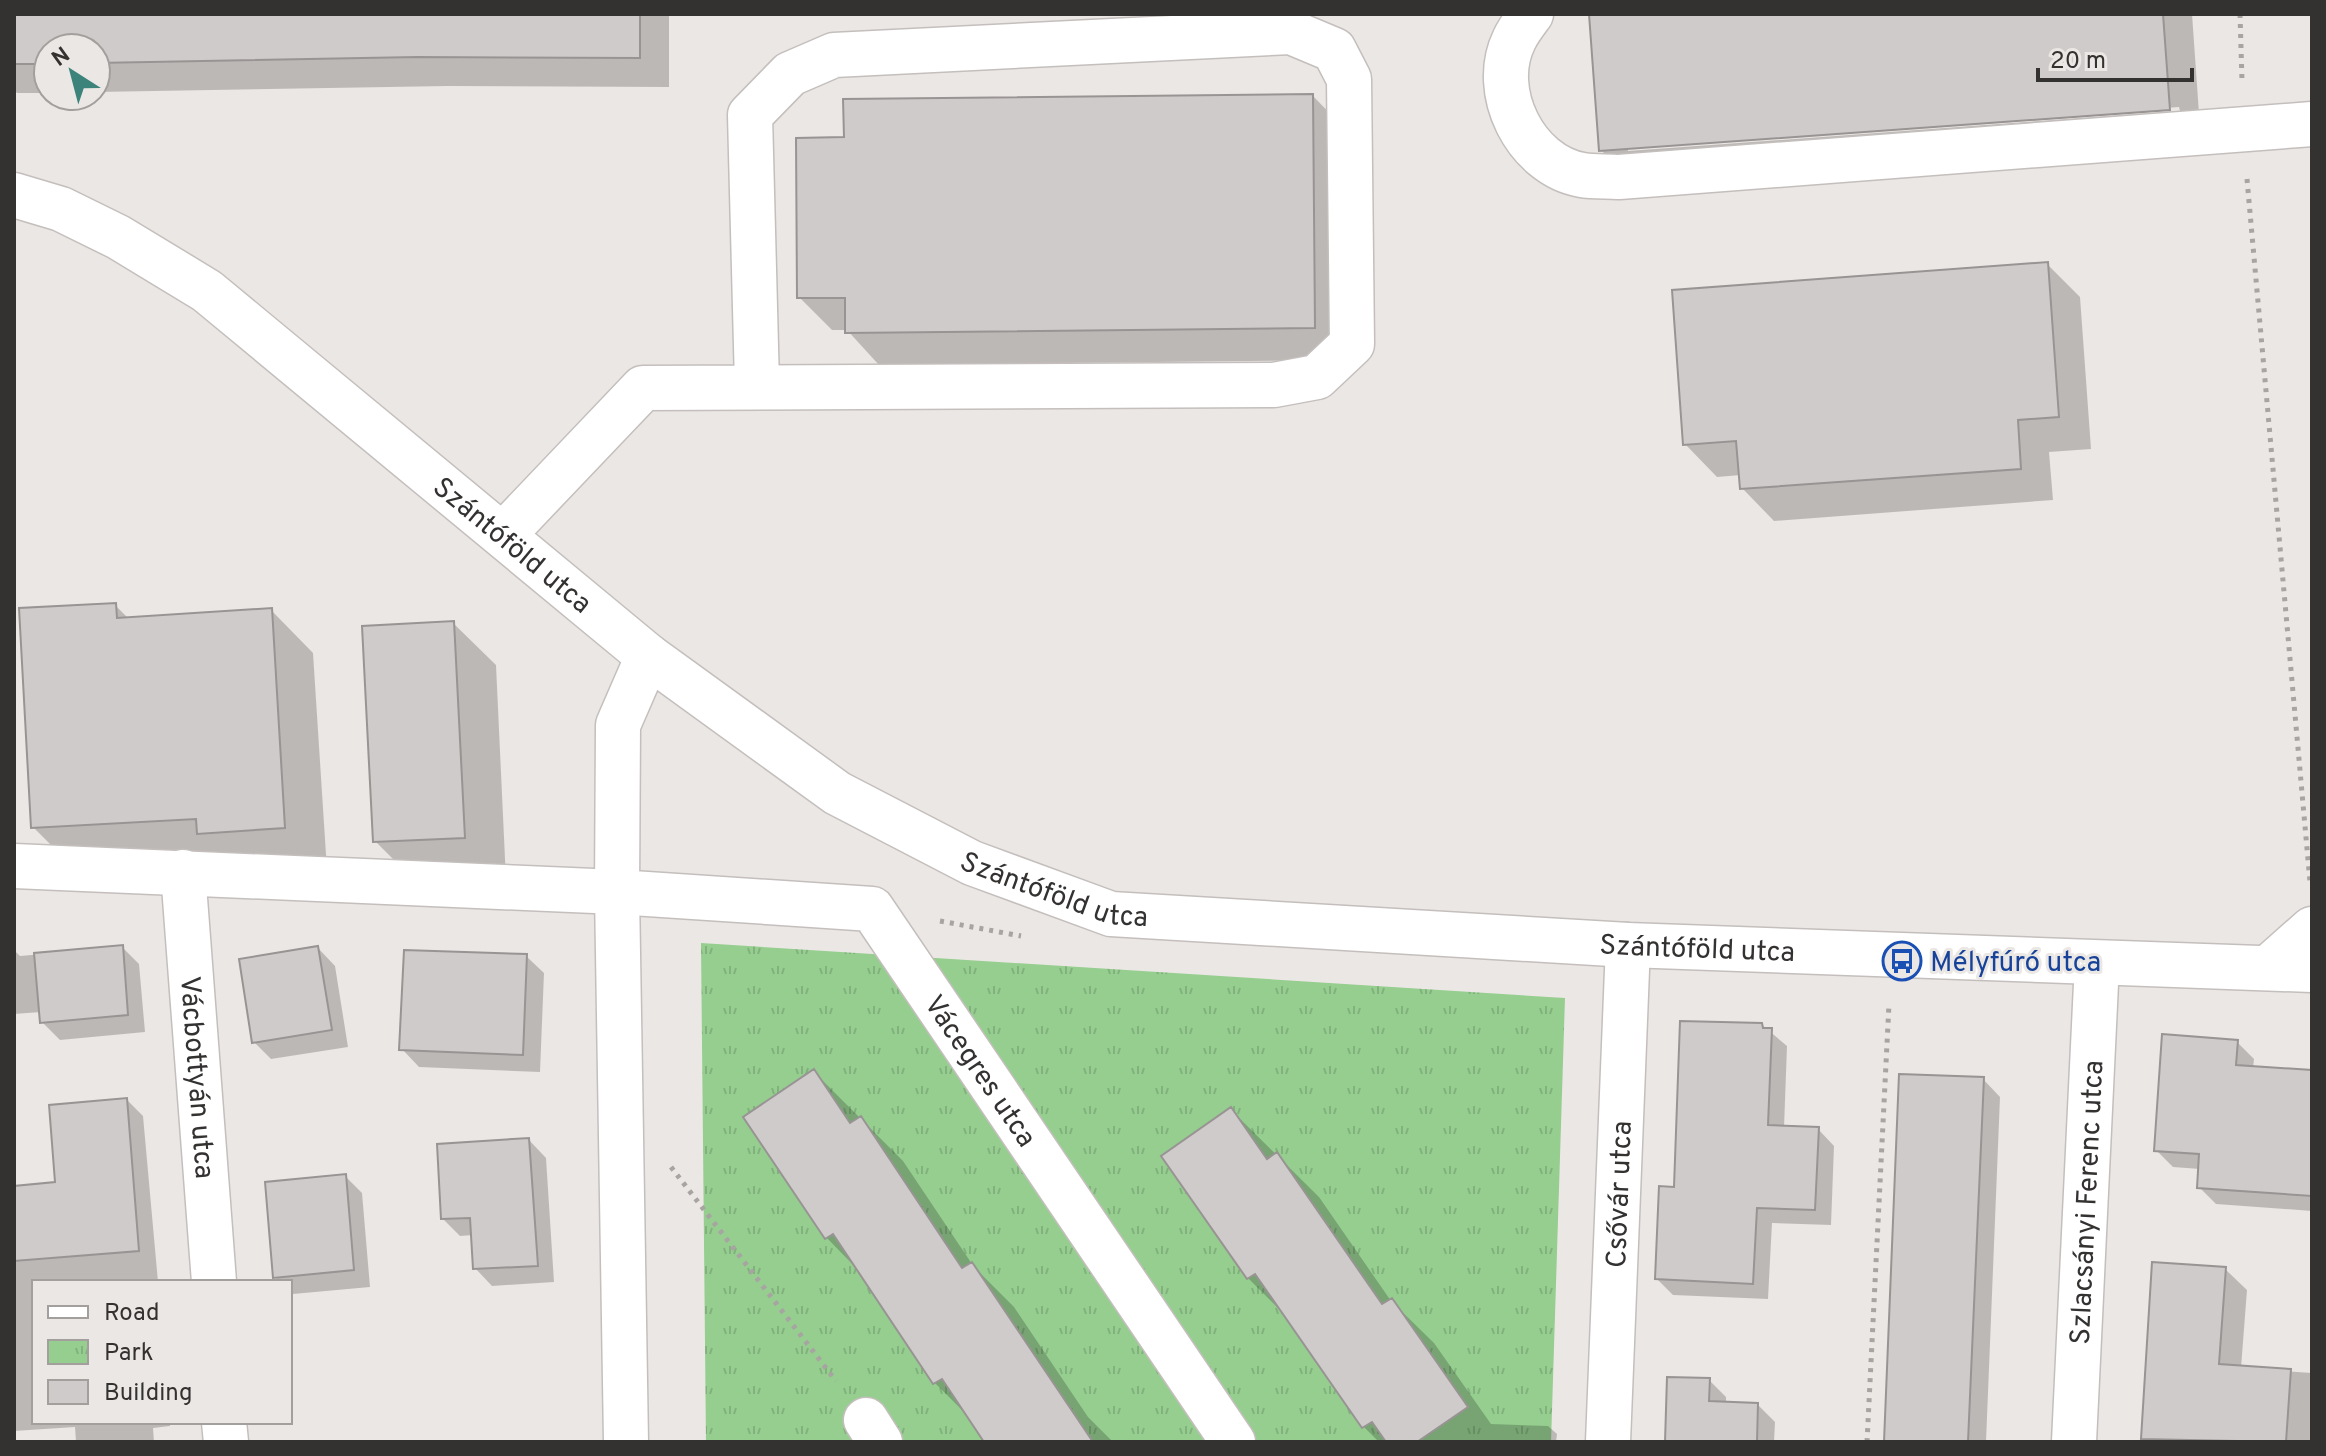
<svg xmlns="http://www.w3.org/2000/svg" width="2326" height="1456" font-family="Overpass,sans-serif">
<defs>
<pattern id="park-tufts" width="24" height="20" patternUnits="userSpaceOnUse" patternTransform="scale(2)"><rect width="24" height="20" fill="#95ce8f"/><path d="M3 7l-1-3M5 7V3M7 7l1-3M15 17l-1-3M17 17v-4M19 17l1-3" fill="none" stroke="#81b17c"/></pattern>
</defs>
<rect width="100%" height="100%" fill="#ebe7e4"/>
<!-- park -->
<path fill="url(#park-tufts)" d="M 701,943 L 1565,998 L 1551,1442 L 706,1442 Z"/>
<!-- shadow -->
<path fill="#0003" fill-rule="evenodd" d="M 14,14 L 669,14 L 669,87 L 448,86 L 96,92 L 96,48 L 48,48 L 48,93 L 17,93 L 14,90 Z
M 1597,14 L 2192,14 L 2201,142 L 1633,183 L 1601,150 ZM 2179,107 L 2180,111 L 1628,151 L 1628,147 Z
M 1313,96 L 1345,129 L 1347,360 L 879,365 L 847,330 L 832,330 L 799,297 L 846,139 Z
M 2047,264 L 2080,297 L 2091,449 L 2049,452 L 2053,500 L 1774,521 L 1742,488 L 1741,475 L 1717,477 L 1685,444 Z
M 115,605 L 129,619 L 271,610 L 313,653 L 327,870 L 76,870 L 33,827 Z
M 453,623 L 496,665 L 506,880 L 418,884 L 375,841 Z
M 122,947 L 139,964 L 145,1032 L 60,1040 L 42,1022 L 41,1012 L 14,1014 L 14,950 L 20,956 Z
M 318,948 L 335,966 L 348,1047 L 271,1059 L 254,1042 Z
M 526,956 L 544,973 L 540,1072 L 419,1067 L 402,1049 Z
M 1762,1025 L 1787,1046 L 1784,1128 L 1818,1129 L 1834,1146 L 1831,1225 L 1772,1223 L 1768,1299 L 1673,1295 L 1657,1279 L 1675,1189 Z
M 2237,1042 L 2254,1059 L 2253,1068 L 2312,1072 L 2312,1211 L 2216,1204 L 2199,1187 L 2200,1169 L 2173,1167 L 2156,1150 Z
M 814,1072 L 903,1161 L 974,1267 L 1014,1307 L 1088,1417 L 1113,1442 L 987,1442 L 972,1420 L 935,1383 L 860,1272 L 827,1238 L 746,1118 Z
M 1983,1079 L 2000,1097 L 1986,1442 L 1885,1442 Z
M 127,1100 L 143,1116 L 158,1282 L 34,1282 L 34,1422 L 170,1422 L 170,1426 L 153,1428 L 154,1442 L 76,1442 L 75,1427 L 14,1431 L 14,1188 L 58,1183 Z
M 1231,1110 L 1319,1197 L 1391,1301 L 1434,1343 L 1491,1424 L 1548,1426 L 1557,1434 L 1556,1442 L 1379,1442 L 1364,1427 L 1287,1317 L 1248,1278 Z
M 529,1140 L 546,1158 L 554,1282 L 492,1286 L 475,1268 L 473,1235 L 460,1236 L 443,1219 Z
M 345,1176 L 362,1193 L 370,1287 L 293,1294 L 290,1282 L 280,1282 L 275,1277 Z
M 2153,1264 L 2225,1269 L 2247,1290 L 2241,1368 L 2312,1373 L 2312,1442 L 2144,1442 Z
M 1709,1380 L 1726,1397 L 1726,1404 L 1758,1405 L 1775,1422 L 1774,1442 L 1667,1442 Z"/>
<!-- building -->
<path fill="#d0cbcb" stroke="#999494" stroke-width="2" d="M 14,14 L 640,14 L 640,58 L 417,57 L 96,63 L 96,48 L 48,48 L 48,64 L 14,64 Z
M 1589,14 L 2163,14 L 2170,110 L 1599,151 Z
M 1313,94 L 1315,328 L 845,333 L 845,298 L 797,298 L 796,138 L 844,137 L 843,99 Z
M 2048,262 L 2059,417 L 2018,420 L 2021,469 L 1740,489 L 1736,441 L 1683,445 L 1672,290 Z
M 116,603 L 117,618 L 272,608 L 285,828 L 197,834 L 196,819 L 31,828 L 19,608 Z
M 454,621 L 465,838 L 373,842 L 362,626 Z
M 123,945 L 128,1015 L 40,1023 L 34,953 Z
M 318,946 L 332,1030 L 252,1043 L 239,959 Z
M 404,950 L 527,954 L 523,1055 L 399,1050 Z
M 1680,1021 L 1762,1023 L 1763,1028 L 1772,1028 L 1768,1125 L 1819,1127 L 1815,1210 L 1757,1208 L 1753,1284 L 1655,1279 L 1659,1186 L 1674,1187 Z
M 2162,1034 L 2238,1040 L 2236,1065 L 2312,1070 L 2312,1196 L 2197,1188 L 2199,1154 L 2154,1151 Z
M 814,1069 L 850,1123 L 861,1116 L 962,1268 L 972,1262 L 1093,1442 L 984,1442 L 942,1379 L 933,1384 L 833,1234 L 825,1239 L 743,1117 Z
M 1899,1074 L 1984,1077 L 1968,1442 L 1884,1442 Z
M 127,1098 L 139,1251 L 14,1261 L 14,1186 L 55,1182 L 49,1105 Z
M 1231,1107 L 1267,1159 L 1277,1152 L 1382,1304 L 1392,1298 L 1468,1407 L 1417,1442 L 1386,1442 L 1372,1422 L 1362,1428 L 1255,1274 L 1247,1279 L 1161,1156 Z
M 529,1138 L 538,1266 L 473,1269 L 470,1218 L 441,1219 L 437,1144 Z
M 346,1174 L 354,1270 L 273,1278 L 265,1182 Z
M 2152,1262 L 2226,1267 L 2219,1364 L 2291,1369 L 2286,1442 L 2141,1439 Z
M 1667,1377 L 1710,1378 L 1709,1401 L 1758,1403 L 1757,1442 L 1665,1442 Z"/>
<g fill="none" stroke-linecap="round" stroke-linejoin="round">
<!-- minor casing -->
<g stroke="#c4bfbd" stroke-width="47">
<g id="minor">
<path d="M 1531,14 C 1525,22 1518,31 1514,40 C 1489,91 1525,165 1582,175 C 1594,177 1607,176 1619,177 L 2312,124"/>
<path id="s1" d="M 14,195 L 61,209 L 118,237 L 207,291 L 648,656 L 837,793 L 972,863 L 1111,914 L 1628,945 L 2312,970"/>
<path d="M 503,535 L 643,388 L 1274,385 L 1317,377 L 1352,344 L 1349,79 L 1334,50 L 1291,32 L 834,55 L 790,74 L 750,115 L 757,385"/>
<path id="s2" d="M 14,866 L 617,892 L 872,909 L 1233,1442"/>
<path id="s3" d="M 183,872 L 214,1282"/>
<path d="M 2268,968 L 2312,929"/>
<path d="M 866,1420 L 880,1442"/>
<path d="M 224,1422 L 226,1442"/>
<path d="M 626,1442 L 617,892 L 618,725 L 648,656"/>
<path id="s4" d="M 1608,1442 L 1628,945"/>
<path id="s5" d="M 2074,1442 L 2097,963"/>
</g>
</g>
<!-- path -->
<path stroke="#a8a4a2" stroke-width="5" stroke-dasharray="4 6" stroke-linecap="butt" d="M 2240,14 L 2242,81
M 2247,179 L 2310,882
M 940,921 L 1021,936
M 671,1167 L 836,1381
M 1867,1442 L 1889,1004"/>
<!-- minor -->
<use href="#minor" stroke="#fff" stroke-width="44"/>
</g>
<!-- icons -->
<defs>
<g id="bus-ring" transform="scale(2)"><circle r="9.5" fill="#ebe7e4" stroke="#1a4fb4" stroke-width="1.5"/><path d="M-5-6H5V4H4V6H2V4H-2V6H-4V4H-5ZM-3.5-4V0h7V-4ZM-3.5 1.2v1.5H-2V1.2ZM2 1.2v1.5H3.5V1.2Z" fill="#1a4fb4"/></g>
</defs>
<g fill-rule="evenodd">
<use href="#bus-ring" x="1902" y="961"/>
</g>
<g text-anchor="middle" stroke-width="6" stroke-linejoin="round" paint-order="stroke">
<!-- street labels -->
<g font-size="28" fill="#343231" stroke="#ebe7e4">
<text dy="10" stroke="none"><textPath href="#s1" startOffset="614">Szántóföld utca</textPath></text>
<text dy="10" stroke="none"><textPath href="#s1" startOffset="1262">Szántóföld utca</textPath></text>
<text dy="10" stroke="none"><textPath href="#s1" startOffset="1910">Szántóföld utca</textPath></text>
<text dy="10" stroke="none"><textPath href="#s2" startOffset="1054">Vácegres utca</textPath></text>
<text dy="10" stroke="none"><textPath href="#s3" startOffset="206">Vácbottyán utca</textPath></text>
<text dy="10" stroke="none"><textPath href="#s4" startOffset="248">Csővár utca</textPath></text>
<text dy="10" stroke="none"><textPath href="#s5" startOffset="240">Szlacsányi Ferenc utca</textPath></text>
</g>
<!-- transit labels -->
<g font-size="28" fill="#164399" stroke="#ebe7e4" text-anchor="start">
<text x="1930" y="971">Mélyfúró utca</text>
</g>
</g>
<!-- border -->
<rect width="2326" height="1456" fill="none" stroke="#343231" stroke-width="32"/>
<!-- legend -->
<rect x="32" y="1280" width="260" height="144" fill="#ebe7e4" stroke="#a29f9c" stroke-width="2"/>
<rect x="48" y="1306" width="40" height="12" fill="#ffffff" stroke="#a29f9c" stroke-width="2"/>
<text x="104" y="1320" font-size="24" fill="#343231">Road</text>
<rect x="48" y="1340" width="40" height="24" fill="url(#park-tufts)" stroke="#a29f9c" stroke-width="2"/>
<text x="104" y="1360" font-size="24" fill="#343231">Park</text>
<rect x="48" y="1380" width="40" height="24" fill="#d0cbcb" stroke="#a29f9c" stroke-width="2"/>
<text x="104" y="1400" font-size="24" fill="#343231">Building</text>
<!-- north arrow -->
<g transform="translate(72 72) rotate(324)"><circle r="38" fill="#ebe7e4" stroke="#a29f9c" stroke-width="2"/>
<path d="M0-6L14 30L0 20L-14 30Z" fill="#3c837c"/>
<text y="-12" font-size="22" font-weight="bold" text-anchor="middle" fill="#343231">N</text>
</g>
<!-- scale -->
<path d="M2038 68v12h154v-12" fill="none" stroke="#343231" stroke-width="4"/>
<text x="2050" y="68" font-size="24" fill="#343231" stroke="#ebe7e4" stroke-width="6" paint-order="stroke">20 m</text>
</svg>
